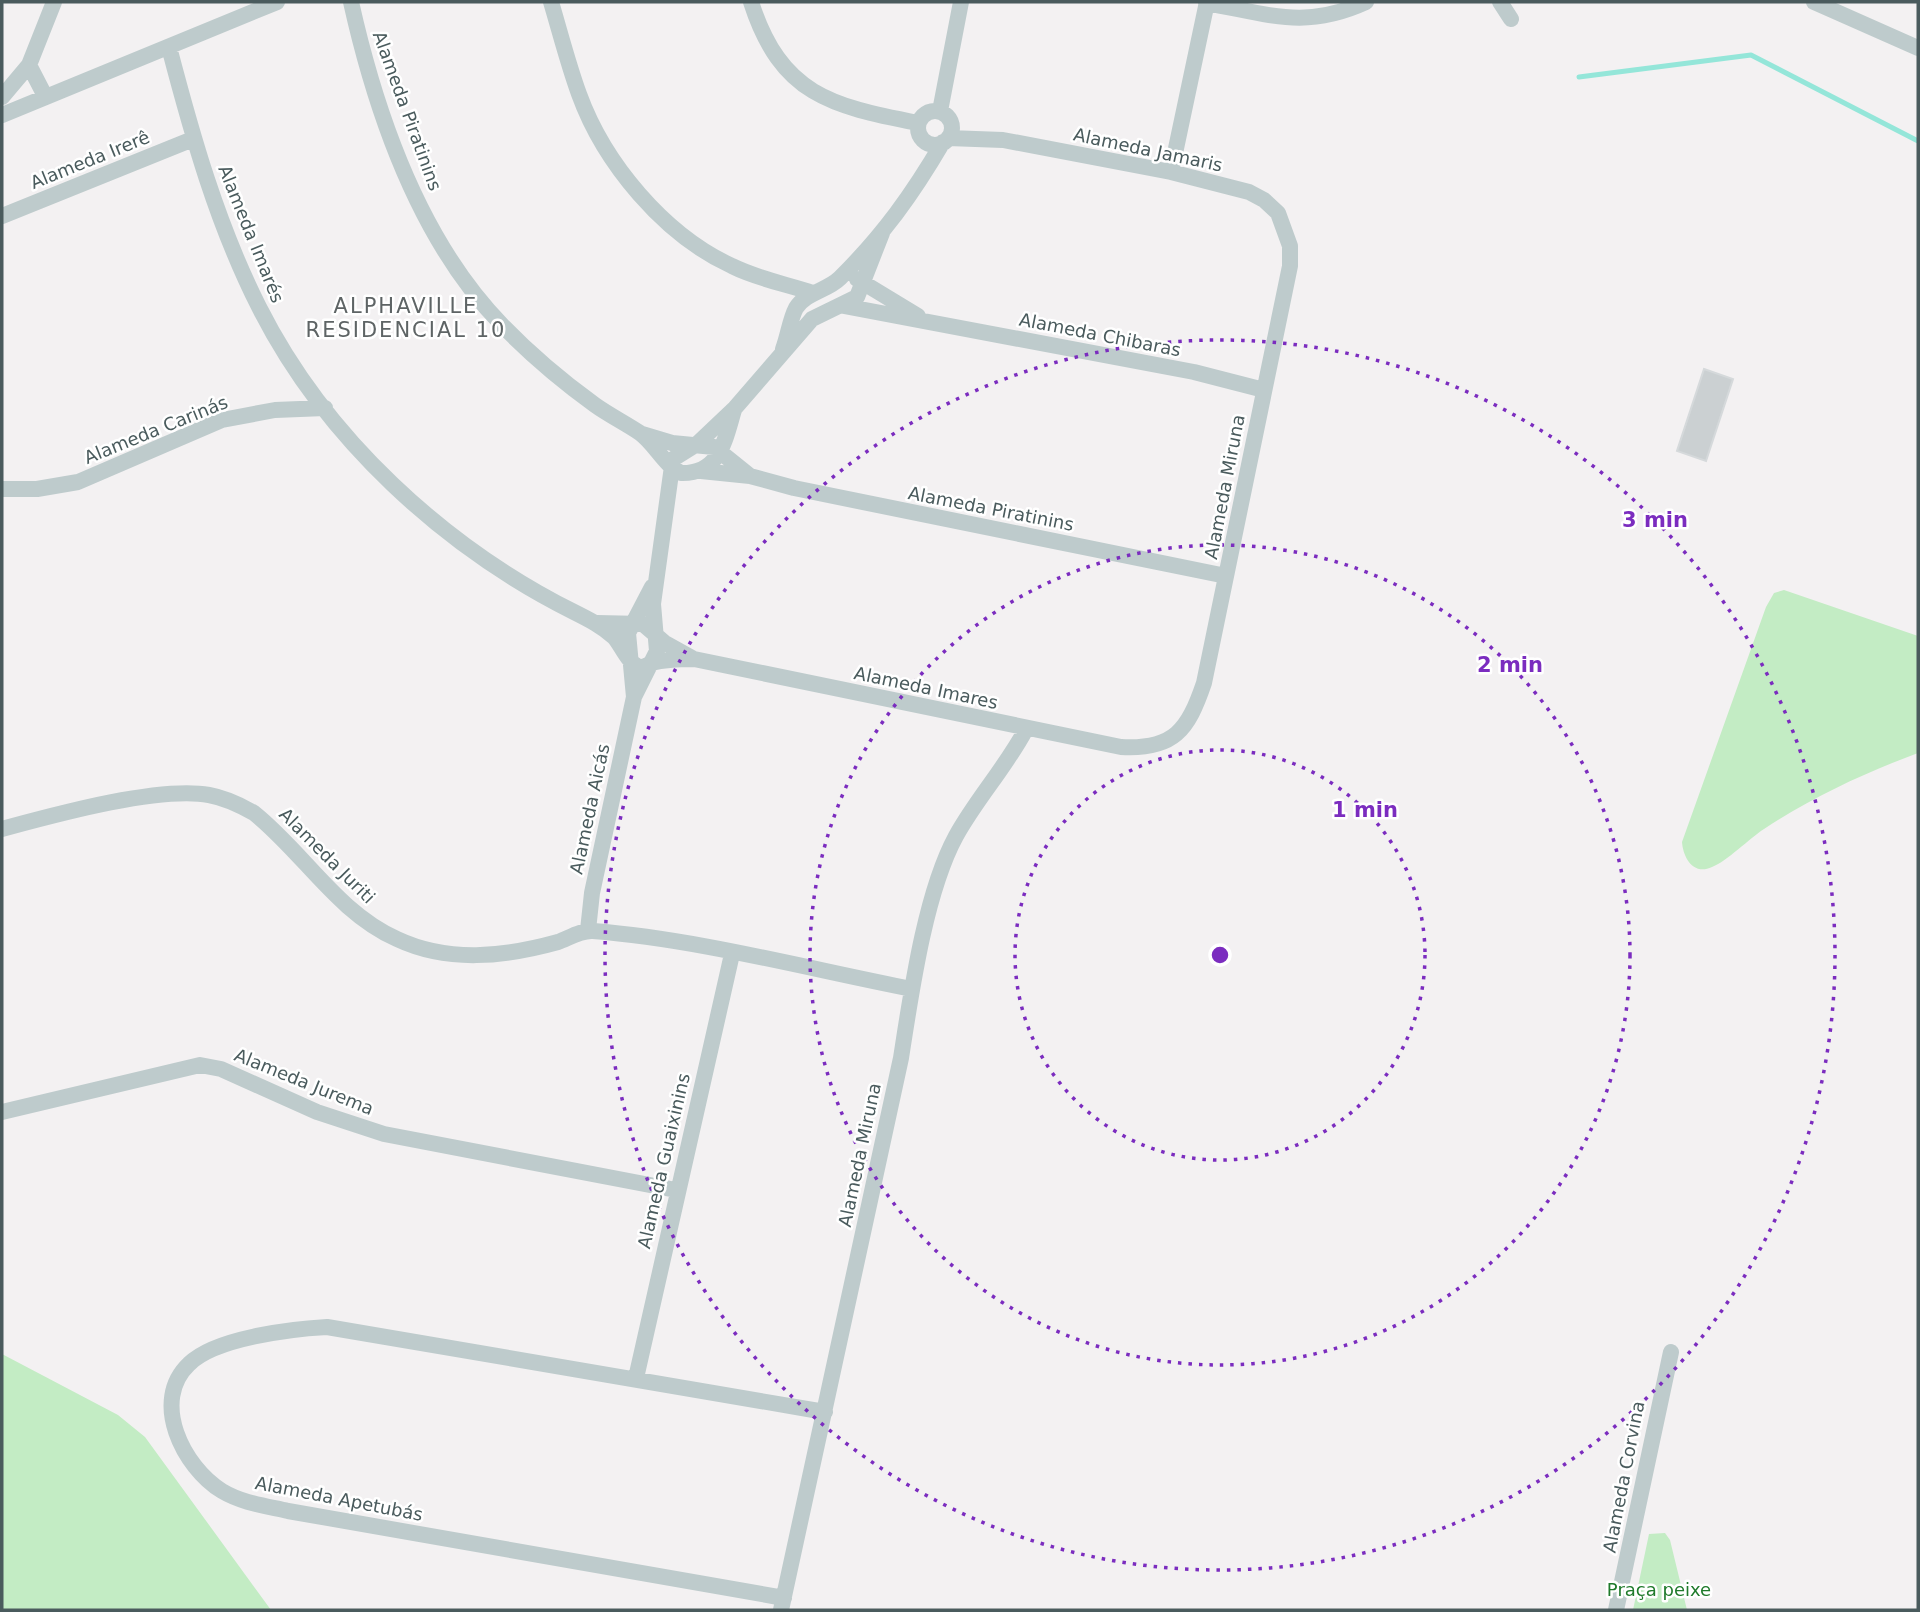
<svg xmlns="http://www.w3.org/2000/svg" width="1920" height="1612" font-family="'DejaVu Sans',sans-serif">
<rect width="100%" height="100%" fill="#f3f1f2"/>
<!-- green -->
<path fill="#c3ecc4" d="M 1784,590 L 1918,636 L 1918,753 C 1864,773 1813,797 1764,829 C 1750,838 1726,862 1712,867 C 1693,876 1683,857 1682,842 L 1766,607 L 1774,593 Z
M 2,1354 L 118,1415 L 145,1437 L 271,1610 L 2,1610 Z
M 1665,1533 L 1670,1540 L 1687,1610 L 1633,1610 L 1649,1534 Z"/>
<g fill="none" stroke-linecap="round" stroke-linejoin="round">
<!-- stream -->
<path stroke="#94e6d9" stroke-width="5" d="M 1579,77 L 1751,55 L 1918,141"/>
</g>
<!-- building -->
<path fill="#cbd0d2" stroke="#d5d9db" stroke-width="2" d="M 1704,369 L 1733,379 L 1706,461 L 1677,451 Z"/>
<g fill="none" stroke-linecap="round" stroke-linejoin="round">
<!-- street -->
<path stroke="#becbcc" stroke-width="16" d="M 351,2 C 376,114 420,241 502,325 C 530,354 562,381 595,405 C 609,415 625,423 640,433 C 655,444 665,466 681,473 C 720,474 725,440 734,410
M 551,2 C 560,32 568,64 579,94 C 604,163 664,235 732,266 C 758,279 786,284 813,293
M 751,2 C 781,95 831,106 918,123
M 1500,2 L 1511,19
M 1814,2 L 1918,48
M 1206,3 C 1269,14 1305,30 1366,2
M 169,47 C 192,135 217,224 259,307 C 325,438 444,547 574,612 C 588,619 602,626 614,637 C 621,645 627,661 637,666 C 642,669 647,665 652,663 C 666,659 680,659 694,659 L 1121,747 C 1174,750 1188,730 1204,683 L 1290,266 L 1290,246 L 1278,213 L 1264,200 L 1249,192 L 1171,172 L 1003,140 L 948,138
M 29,65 L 45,96
M 2,97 L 29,65 L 54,2
M 940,111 L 961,2
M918 128a17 17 0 1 1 34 0a17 17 0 1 1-34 0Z
M 2,115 L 277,2
M 1171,172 L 1207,2
M 2,216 L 193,139
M 857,279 L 918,316
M 844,306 L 1194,372 L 1264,390
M 783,349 C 788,336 790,319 796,308 C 806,292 827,291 840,278 C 883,235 912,195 943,142
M 642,434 L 672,443 L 714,447 L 750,476
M 701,471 L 750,476 L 794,488 L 1226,576
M 2,489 L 37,489 L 78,482 L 222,420 L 275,410 L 325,408
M 597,623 L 643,624 L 665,643 L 692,658
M 634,697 L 628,633 L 652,587
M 2,829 C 54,815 158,786 209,795 C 226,798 240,805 254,813 C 304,853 337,912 397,939 C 448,963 504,957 558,942 C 569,938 581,930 593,931 C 697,939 809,969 912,989
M 588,930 L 592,893 L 634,697 L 657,651 L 653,604 L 673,459 L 697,444 L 735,408 L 812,319 L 857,297 L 882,233
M 2,1112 L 200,1065 L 221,1069 L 317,1112 L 384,1134 L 676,1190
M 636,1378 L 732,954
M 784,1598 L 288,1511 C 266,1506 242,1503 222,1491 C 183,1467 150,1401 189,1364 C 215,1338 291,1329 327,1327 L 825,1412
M 781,1610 L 901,1058 C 911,994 925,893 956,836 C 977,798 1006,767 1026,729
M 1616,1610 L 1671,1352"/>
</g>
<!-- distance rings -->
<g fill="none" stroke="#7b2cbf" stroke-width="3.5" stroke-dasharray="3.5 7">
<circle cx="1220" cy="955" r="205"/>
<circle cx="1220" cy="955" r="410"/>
<circle cx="1220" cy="955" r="615"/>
</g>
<g text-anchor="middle" stroke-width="5" stroke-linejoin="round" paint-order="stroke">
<!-- street labels -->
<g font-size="18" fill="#4a5b5d" stroke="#fff">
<text transform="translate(407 111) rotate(70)" y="6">Alameda Piratinins</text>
<text transform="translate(1148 150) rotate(12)" y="6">Alameda Jamaris</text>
<text transform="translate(90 160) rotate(-22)" y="6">Alameda Irerê</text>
<text transform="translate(251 234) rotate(68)" y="6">Alameda Imarés</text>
<text transform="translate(1100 335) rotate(11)" y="6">Alameda Chibaras</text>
<text transform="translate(156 430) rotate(-22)" y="6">Alameda Carinás</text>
<text transform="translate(1225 487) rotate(-79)" y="6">Alameda Miruna</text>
<text transform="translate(991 509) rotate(11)" y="6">Alameda Piratinins</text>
<text transform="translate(926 688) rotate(12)" y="6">Alameda Imares</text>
<text transform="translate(590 809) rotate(-78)" y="6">Alameda Aicás</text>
<text transform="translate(327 856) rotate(45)" y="6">Alameda Juriti</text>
<text transform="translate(304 1082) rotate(22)" y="6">Alameda Jurema</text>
<text transform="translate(860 1155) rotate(-78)" y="6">Alameda Miruna</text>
<text transform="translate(664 1161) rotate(-77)" y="6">Alameda Guaixinins</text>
<text transform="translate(1624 1477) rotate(-79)" y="6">Alameda Corvina</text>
<text transform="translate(339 1499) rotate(11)" y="6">Alameda Apetubás</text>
</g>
<!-- park labels -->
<g font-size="18" fill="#1f7a2b" stroke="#fff">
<text x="1659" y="1596">Praça peixe</text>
</g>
<!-- quarter labels -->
<g font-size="21" letter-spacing="2" fill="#5e6465" stroke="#fff">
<text x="406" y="313">ALPHAVILLE<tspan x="406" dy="24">RESIDENCIAL 10</tspan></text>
</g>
</g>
<circle cx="1220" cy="955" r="10" fill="#7b2cbf" stroke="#fff" stroke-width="3.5"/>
<g font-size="21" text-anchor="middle" font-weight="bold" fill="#7b2cbf" stroke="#fff" stroke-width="5" stroke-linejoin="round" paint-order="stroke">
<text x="1655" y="527">3 min</text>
<text x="1510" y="672">2 min</text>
<text x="1365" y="817">1 min</text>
</g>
<!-- border -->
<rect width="1920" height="1612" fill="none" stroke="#4a5b5d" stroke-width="7"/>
</svg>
